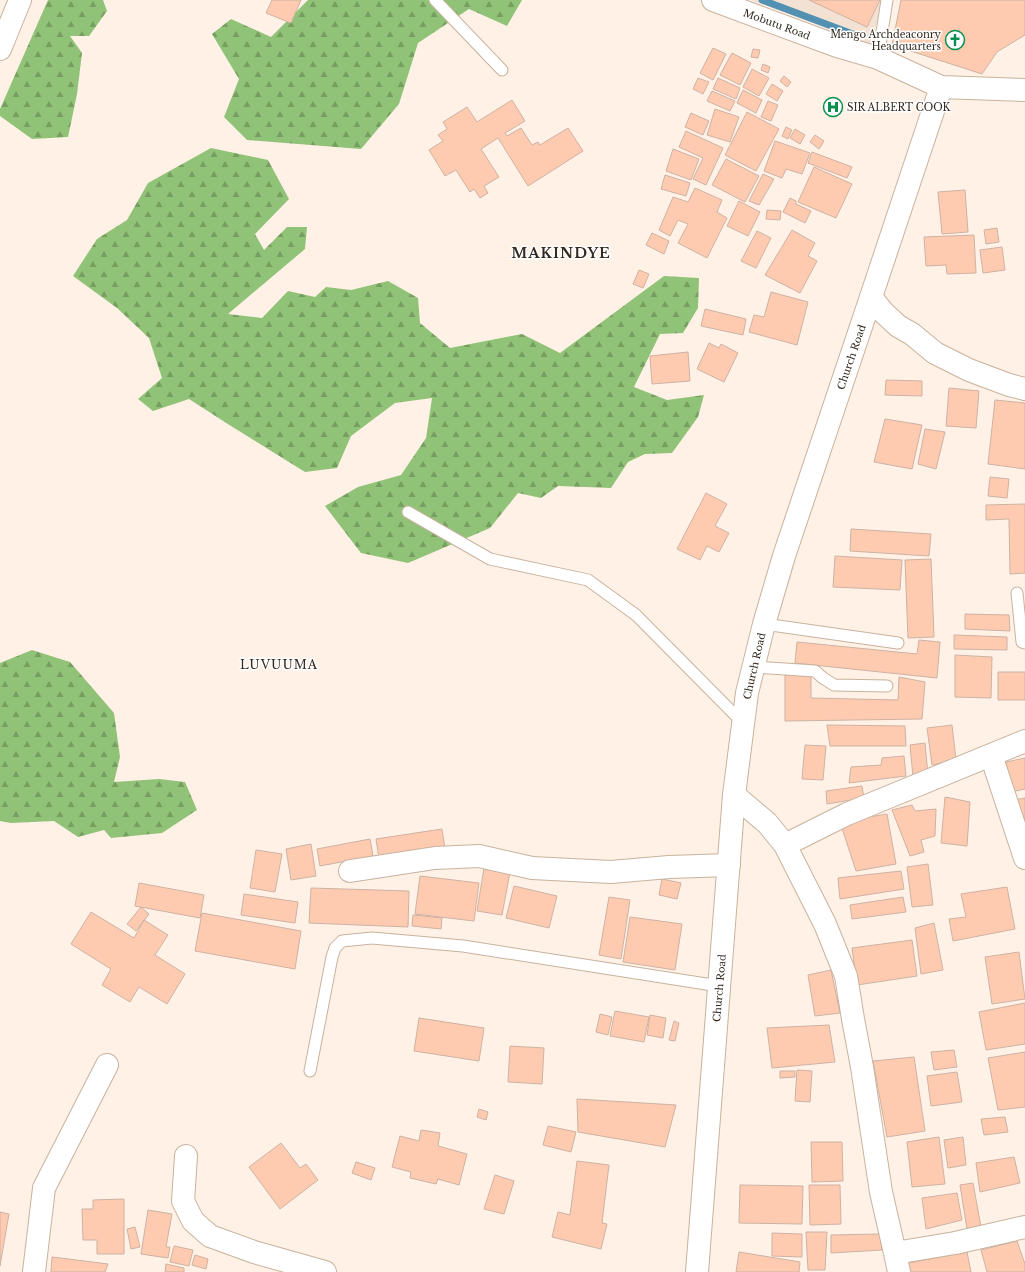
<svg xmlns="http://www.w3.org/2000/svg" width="1025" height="1272" font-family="'Libre Baskerville',serif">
<defs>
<pattern id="forest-firs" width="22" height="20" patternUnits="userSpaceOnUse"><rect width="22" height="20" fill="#90c277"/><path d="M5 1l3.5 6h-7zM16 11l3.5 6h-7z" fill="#769e61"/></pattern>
</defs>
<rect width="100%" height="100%" fill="#fff1e5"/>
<!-- built -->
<path fill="#f3e2d3" d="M 751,0 L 884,0 L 870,44 Z"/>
<!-- forest -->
<path fill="url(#forest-firs)" d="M 48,0 L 103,0 L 107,11 L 89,36 L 70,36 L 82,53 L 77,94 L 68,137 L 32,139 L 0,116 L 0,109 Z
M 308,0 L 522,0 L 507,26 L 469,9 L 418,43 L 399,104 L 361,149 L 247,140 L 224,117 L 239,79 L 212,34 L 231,19 L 271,37 Z
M 211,148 L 268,160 L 289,199 L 255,234 L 264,250 L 287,227 L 307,227 L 305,249 L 228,314 L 262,318 L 288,291 L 315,297 L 326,287 L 351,290 L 388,281 L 418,298 L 420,323 L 450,348 L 522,334 L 560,353 L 664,276 L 699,278 L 698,308 L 683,333 L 660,334 L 634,387 L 667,400 L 704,395 L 698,417 L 672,453 L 645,454 L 628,462 L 611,488 L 558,486 L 541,498 L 518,493 L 490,528 L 408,563 L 361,553 L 325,506 L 358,487 L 401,475 L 426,438 L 432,398 L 395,403 L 351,436 L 337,468 L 305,472 L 231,426 L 189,399 L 153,411 L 138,399 L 162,378 L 149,338 L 117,308 L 73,276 L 97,239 L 127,220 L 148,183 Z
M 32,650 L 70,662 L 114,713 L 120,757 L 114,782 L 159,779 L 185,782 L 197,810 L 162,833 L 111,838 L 104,830 L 78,837 L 54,821 L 11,823 L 0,821 L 0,663 Z"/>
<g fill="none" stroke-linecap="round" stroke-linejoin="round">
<!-- stream -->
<path stroke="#5391b3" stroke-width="7" d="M 762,0 L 858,36"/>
</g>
<!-- building -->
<path fill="#ffcbb0" stroke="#cdb2a4" d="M 272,0 L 301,0 L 291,23 L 266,13 Z
M 809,0 L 880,0 L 867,27 Z
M 901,0 L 1025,0 L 1025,35 L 997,52 L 982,74 L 892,45 Z
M 713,48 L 726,54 L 713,80 L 700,73 Z
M 753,49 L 760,50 L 758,58 L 751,57 Z
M 732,53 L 751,63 L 740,85 L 720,75 Z
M 763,64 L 770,67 L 768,73 L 761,70 Z
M 752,69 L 769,78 L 759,96 L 743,87 Z
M 784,76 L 791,82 L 787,87 L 780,81 Z
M 698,78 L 709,82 L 703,94 L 693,89 Z
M 718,78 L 740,88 L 736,99 L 713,89 Z
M 772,84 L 783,91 L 777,101 L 766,94 Z
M 743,90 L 762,100 L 756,113 L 737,103 Z
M 712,91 L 735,101 L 730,111 L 707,101 Z
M 512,100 L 525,121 L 505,133 L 507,136 L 521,128 L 532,145 L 538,142 L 540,145 L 568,128 L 583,151 L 528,186 L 498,138 L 481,149 L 499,177 L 484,186 L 488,193 L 480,198 L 474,189 L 470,192 L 456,170 L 445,176 L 429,150 L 443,141 L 438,135 L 447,129 L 443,122 L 467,107 L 477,122 Z
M 768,101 L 778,105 L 771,121 L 761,117 Z
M 715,109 L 739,117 L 730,142 L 707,135 Z
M 747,112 L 779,129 L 756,171 L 725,155 Z
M 691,113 L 709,121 L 703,135 L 685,127 Z
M 786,127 L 792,130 L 788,139 L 782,136 Z
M 795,129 L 805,135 L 800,144 L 790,138 Z
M 686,131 L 723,148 L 706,185 L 693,179 L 703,158 L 679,147 Z
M 815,135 L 824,141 L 819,149 L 810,142 Z
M 775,141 L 810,153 L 802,174 L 786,169 L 782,178 L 764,171 Z
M 673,149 L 699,159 L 691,180 L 666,171 Z
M 812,152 L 852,167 L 847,178 L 808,163 Z
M 726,159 L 759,176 L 745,202 L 712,185 Z
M 814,167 L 852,184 L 836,218 L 798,202 Z
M 763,174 L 774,179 L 759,205 L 749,201 Z
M 665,175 L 690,183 L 686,196 L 661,189 Z
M 695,188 L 722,200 L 717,212 L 727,218 L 707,258 L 678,243 L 688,224 L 678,220 L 670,236 L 659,230 L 673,197 L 688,202 Z
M 965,190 L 968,232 L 942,234 L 938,192 Z
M 790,198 L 796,201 L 796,204 L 811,211 L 805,223 L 783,212 Z
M 739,201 L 760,212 L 748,236 L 727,226 Z
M 767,210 L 781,211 L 780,220 L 766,219 Z
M 997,228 L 999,242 L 986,244 L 984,230 Z
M 792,230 L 815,243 L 808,256 L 817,261 L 800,293 L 765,275 Z
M 757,231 L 771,238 L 756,268 L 741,261 Z
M 652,233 L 669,241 L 664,254 L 646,245 Z
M 974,235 L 976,273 L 947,274 L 946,265 L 926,266 L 924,237 Z
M 1002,247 L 1005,270 L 983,273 L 980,250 Z
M 639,270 L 649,274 L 643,288 L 633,284 Z
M 771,292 L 808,302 L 797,345 L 749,332 L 754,315 L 764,317 Z
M 705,309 L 746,319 L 743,335 L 701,326 Z
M 709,343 L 719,348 L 721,344 L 738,353 L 724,382 L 697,369 Z
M 688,352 L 690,381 L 652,384 L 650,356 Z
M 886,380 L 922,381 L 922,396 L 885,395 Z
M 949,388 L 979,391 L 976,428 L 946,426 Z
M 995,400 L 1025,403 L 1025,469 L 988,464 Z
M 885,419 L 922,425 L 912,469 L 874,462 Z
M 925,429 L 945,432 L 936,469 L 918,464 Z
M 990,477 L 1009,479 L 1007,498 L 988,496 Z
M 706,493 L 727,504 L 715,526 L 729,533 L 719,552 L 707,546 L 700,560 L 677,549 Z
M 1025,504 L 1025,573 L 1010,574 L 1009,519 L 986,520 L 986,505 Z
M 851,529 L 931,534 L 929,556 L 850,551 Z
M 835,556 L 902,560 L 900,590 L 833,587 Z
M 931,559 L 934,637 L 908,638 L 905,560 Z
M 965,614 L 1009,615 L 1010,631 L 965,629 Z
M 954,635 L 1007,637 L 1007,650 L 954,649 Z
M 919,640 L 940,642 L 937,678 L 795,663 L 797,642 L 917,654 Z
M 955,655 L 992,657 L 991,698 L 955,697 Z
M 998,672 L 1025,672 L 1025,700 L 998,700 Z
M 785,675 L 811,675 L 811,698 L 898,700 L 899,677 L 925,682 L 922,719 L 785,721 Z
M 827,725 L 905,726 L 906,746 L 830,746 Z
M 952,725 L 956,760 L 932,765 L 927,728 Z
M 925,743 L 928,775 L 913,777 L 910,745 Z
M 805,745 L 826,746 L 823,780 L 802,779 Z
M 904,756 L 906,776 L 849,783 L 851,767 L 881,765 L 882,758 Z
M 1025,758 L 1025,789 L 1011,792 L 1006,762 Z
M 862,786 L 864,798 L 827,804 L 826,791 Z
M 945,797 L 970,802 L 967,846 L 941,843 Z
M 1025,798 L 1025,823 L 1013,800 Z
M 912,805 L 915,811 L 936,809 L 935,836 L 921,840 L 924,852 L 910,856 L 892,810 Z
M 887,814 L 896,864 L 856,871 L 840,822 Z
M 442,829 L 445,849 L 379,859 L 376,839 Z
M 370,839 L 373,856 L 320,866 L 317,849 Z
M 311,844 L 316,876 L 291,880 L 286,849 Z
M 256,850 L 282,854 L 275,892 L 250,888 Z
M 928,864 L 933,905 L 912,907 L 907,867 Z
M 484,868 L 510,872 L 502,915 L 477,911 Z
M 901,871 L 904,889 L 840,899 L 838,878 Z
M 420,876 L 479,883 L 474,921 L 415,914 Z
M 662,879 L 681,883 L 677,899 L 659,895 Z
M 139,883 L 204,895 L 200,918 L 135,906 Z
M 514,886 L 557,896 L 549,928 L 506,918 Z
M 1007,887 L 1015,929 L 953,941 L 949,919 L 966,917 L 961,894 Z
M 311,888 L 409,891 L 408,927 L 309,923 Z
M 244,894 L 298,902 L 295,923 L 241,915 Z
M 609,897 L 630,900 L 621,959 L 599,955 Z
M 903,897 L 906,912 L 852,919 L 850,905 Z
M 141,907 L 149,914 L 136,931 L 127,924 Z
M 91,912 L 134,938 L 144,920 L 168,935 L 155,955 L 185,974 L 167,1004 L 139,987 L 130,1002 L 102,985 L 111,969 L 71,944 Z
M 202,913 L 301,931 L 295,969 L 195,951 Z
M 413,915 L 442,918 L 441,929 L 412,926 Z
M 630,917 L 682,924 L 675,970 L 623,962 Z
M 934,923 L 943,970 L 921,974 L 915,928 Z
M 912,940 L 917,976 L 857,985 L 852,948 Z
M 1019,952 L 1025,999 L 992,1004 L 985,957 Z
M 831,970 L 840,1013 L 815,1016 L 808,975 Z
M 1025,1003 L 1025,1044 L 986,1050 L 979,1012 Z
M 615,1011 L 649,1017 L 644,1042 L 610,1036 Z
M 600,1014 L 612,1017 L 608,1035 L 596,1032 Z
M 650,1015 L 666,1018 L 663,1038 L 647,1035 Z
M 419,1018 L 484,1028 L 479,1061 L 414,1051 Z
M 674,1021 L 679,1023 L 675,1041 L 669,1040 Z
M 829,1025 L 835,1062 L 772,1068 L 767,1028 Z
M 510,1046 L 544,1048 L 542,1084 L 508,1082 Z
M 954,1050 L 957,1067 L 934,1070 L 931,1052 Z
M 1025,1052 L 1025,1107 L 998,1110 L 988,1058 Z
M 914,1057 L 925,1131 L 887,1137 L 873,1061 Z
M 797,1070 L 812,1071 L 810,1102 L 795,1101 Z
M 780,1071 L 795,1071 L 795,1077 L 780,1078 Z
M 957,1072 L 962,1102 L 931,1106 L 927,1076 Z
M 577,1099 L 676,1105 L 665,1147 L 578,1132 Z
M 479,1109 L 488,1112 L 486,1120 L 477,1117 Z
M 1005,1117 L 1008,1132 L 984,1135 L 981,1119 Z
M 548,1126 L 576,1132 L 571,1152 L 543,1145 Z
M 421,1130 L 440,1133 L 438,1146 L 467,1154 L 459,1185 L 438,1179 L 436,1184 L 410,1178 L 411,1172 L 392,1167 L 400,1136 L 419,1141 Z
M 939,1137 L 945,1184 L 912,1187 L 907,1142 Z
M 963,1137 L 966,1165 L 948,1168 L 944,1140 Z
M 811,1142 L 842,1142 L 843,1181 L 812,1182 Z
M 281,1143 L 300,1168 L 306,1164 L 318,1180 L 280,1209 L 249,1167 Z
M 1014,1157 L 1020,1183 L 980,1192 L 976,1163 Z
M 577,1161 L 609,1165 L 602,1223 L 607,1224 L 601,1249 L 552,1237 L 558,1212 L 570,1215 Z
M 356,1162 L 375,1168 L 371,1180 L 352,1173 Z
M 495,1175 L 514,1181 L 504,1214 L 484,1209 Z
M 973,1183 L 981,1227 L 967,1229 L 960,1185 Z
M 740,1185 L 803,1186 L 802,1224 L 739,1223 Z
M 809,1185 L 840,1185 L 841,1224 L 810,1225 Z
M 957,1193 L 962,1220 L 926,1229 L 922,1198 Z
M 124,1199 L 124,1254 L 97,1254 L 97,1240 L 83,1240 L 82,1209 L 93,1209 L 93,1200 Z
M 148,1210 L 172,1214 L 166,1247 L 170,1247 L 168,1258 L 141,1254 Z
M 0,1212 L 9,1214 L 0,1266 Z
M 135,1227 L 140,1247 L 131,1249 L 127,1229 Z
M 806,1232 L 827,1232 L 825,1270 L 808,1270 Z
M 772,1233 L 802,1234 L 802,1257 L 772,1256 Z
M 880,1234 L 882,1250 L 831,1253 L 831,1235 Z
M 1017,1241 L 1025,1264 L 1025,1272 L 987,1272 L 981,1250 Z
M 174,1246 L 193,1250 L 189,1266 L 170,1262 Z
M 739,1252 L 800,1262 L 799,1272 L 736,1272 Z
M 967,1252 L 971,1272 L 905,1272 L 903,1264 Z
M 195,1255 L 208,1259 L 206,1269 L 192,1265 Z
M 52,1257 L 108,1264 L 105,1272 L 51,1272 Z
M 166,1264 L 184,1268 L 184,1272 L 165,1272 Z"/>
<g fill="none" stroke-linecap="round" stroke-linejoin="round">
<!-- service casing -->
<g stroke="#c8b29e" stroke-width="13">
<path id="service" d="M 435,0 L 502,70
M 878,58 L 887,0
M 408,512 L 490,559 L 588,580 L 636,615 L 743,723
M 1017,593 L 1022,642 L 1025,643
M 764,624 L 898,643
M 754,667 L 815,671 L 823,678 L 834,685 L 887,686
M 310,1071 L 332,957 L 335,948 L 342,941 L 372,938 L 463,946 L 719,986"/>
</g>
<!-- minor casing -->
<g stroke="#c8b29e" stroke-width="24">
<path id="minor" d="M 0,49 L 20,0
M 871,297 L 883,312 L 898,326 L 912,334 L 935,353 L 969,370 L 1009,385 L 1025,389
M 991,755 L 1025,858
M 734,795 L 767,823 L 785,845 L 825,924 L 846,976 L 853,1019 L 862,1067 L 881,1192 L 895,1253
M 785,845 L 847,814 L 1025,741
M 350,871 L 435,858 L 479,856 L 532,868 L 611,872 L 669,867 L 729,865
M 186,1156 L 183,1201 L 193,1221 L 210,1236 L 254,1252 L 325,1272
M 34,1272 L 44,1188 L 107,1065
M 899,1272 L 895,1253 L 955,1243 L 1025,1227"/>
</g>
<!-- tertiary casing -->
<g stroke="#c8b29e" stroke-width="24">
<path id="tertiary" d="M 713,0 L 837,46 L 878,58 L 941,87 L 1025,90
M 697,1272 L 734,795 L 747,693 L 764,624 L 784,556 L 871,297 L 941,87"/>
</g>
<!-- service -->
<use href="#service" stroke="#fff" stroke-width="11"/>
<!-- minor -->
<use href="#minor" stroke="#fff" stroke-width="22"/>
<!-- tertiary -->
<use href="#tertiary" stroke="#fff" stroke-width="22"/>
</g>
<!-- icons -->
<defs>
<g id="church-ring" transform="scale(1)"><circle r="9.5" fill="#fff" stroke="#088f4c" stroke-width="1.5"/><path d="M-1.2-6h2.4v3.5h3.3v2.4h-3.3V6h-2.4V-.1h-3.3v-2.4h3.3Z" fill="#088f4c"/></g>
<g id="hospital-ring" transform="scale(1)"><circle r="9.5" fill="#fff" stroke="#088f4c" stroke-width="1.5"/><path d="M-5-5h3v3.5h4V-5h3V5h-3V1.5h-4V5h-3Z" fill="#088f4c"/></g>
</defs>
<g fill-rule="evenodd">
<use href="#church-ring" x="955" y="40"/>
<use href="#hospital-ring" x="833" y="107"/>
</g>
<g text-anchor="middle" stroke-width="3" stroke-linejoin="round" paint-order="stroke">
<!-- street labels -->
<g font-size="10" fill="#322921" stroke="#fff">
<text transform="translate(777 24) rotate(20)" y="4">Mobutu Road</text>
<text transform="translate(851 357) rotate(-71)" y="4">Church Road</text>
<text transform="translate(754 666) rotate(-77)" y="4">Church Road</text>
<text transform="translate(719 988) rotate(-85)" y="4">Church Road</text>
</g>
<!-- poi labels -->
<g font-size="10" fill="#322921" stroke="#fff" text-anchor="end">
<text x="941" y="38">Mengo Archdeaconry<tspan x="941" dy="12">Headquarters</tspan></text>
<text x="847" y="111" text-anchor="start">SIR ALBERT COOK</text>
</g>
<!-- quarter labels -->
<g font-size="12" letter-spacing="1" fill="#322921" stroke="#fff">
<text x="279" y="669">LUVUUMA</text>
</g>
<!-- district labels -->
<g font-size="14" font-weight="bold" letter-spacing="1" fill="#322921" stroke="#fff">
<text x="561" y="258">MAKINDYE</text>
</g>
</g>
</svg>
